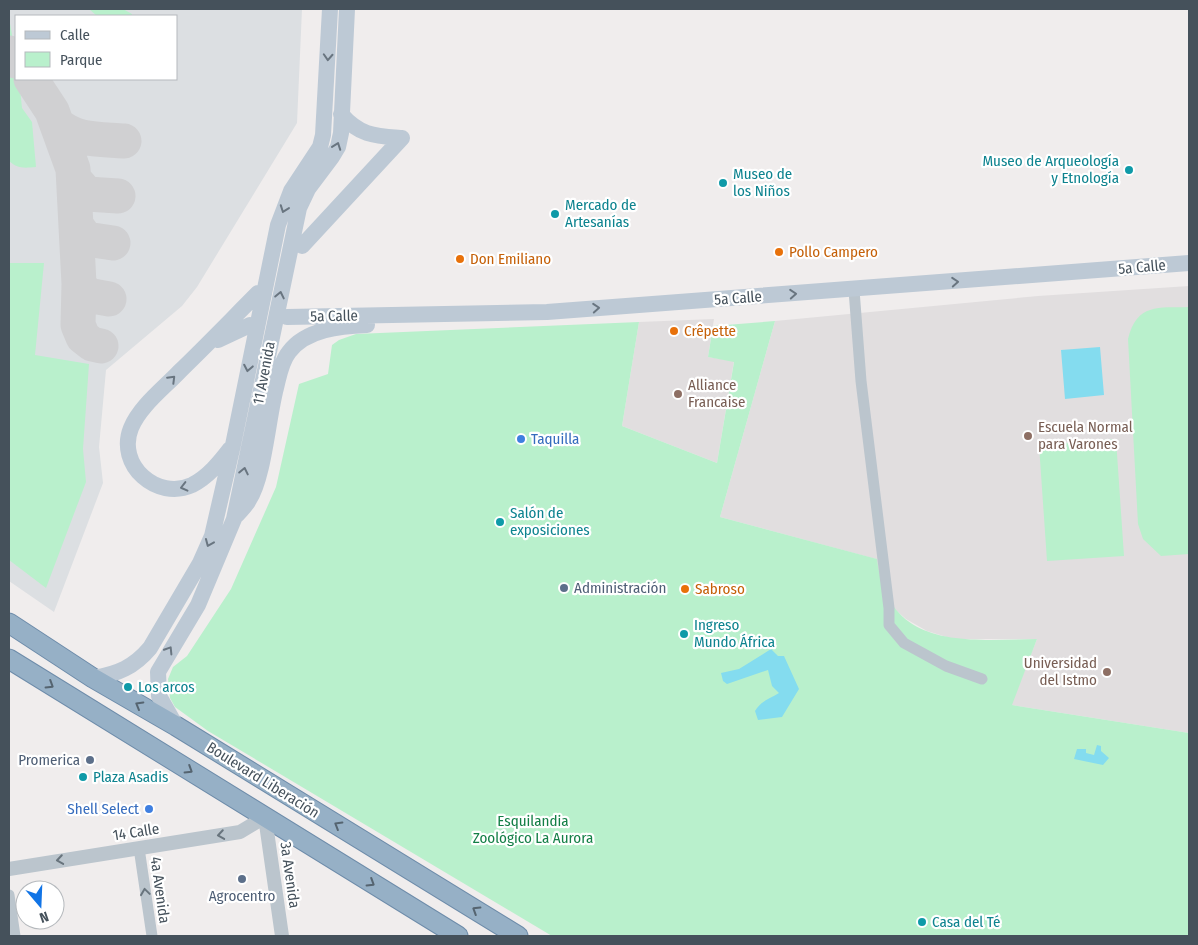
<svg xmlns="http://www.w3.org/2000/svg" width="1198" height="945" font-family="'Fira Sans Condensed',sans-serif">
<rect width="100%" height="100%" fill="#f0eded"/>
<!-- education -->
<path fill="#e1dedf" d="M 1189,286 L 1189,733 L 1011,705 L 1037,639 L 953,639 L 927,631 L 906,619 L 890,605 L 882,589 L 876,559 L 720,517 L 775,321 L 1038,296 Z
M 714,319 L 708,357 L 734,361 L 717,463 L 622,426 L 639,322 Z"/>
<!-- airport -->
<path fill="#dcdfe2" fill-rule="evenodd" d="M 9,9 L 302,9 L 297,123 L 197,287 L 182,306 L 106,370 L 99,447 L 103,483 L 54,612 L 9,581 ZM 16,16 L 176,16 L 176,79 L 16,79 Z"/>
<!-- green -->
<path fill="#b9f0cc" d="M 89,9 L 123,9 L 132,14 L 132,16 L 97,16 Z
M 9,18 L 16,57 L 16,79 L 19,79 L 22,108 L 32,122 L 36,167 C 24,168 18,169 9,161 Z
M 9,263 L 44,263 L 35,355 L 89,364 L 83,449 L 86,482 L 46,588 L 9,560 Z
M 1189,307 L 1189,554 L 1161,556 L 1143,539 L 1138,524 L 1128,339 C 1137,303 1158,308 1189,307 Z
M 775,321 L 720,517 L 877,559 C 888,651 967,640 1037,639 L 1012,705 L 1189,733 L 1189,936 L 552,936 L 208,731 L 175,707 L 170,698 L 168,679 L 173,667 L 187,656 L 231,589 L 276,487 L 299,384 L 328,374 L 332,345 L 339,340 L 356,334 L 639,322 L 622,426 L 717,463 L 734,362 L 708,357 L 713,326 Z
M 1116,439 L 1124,556 L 1047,561 L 1039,445 Z"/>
<!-- water -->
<path fill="#84dcef" d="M 1100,347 L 1104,395 L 1065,399 L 1061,350 Z
M 771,649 L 778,656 L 784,656 L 799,689 L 782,717 L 758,720 L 755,711 C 761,701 769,699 779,693 L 772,686 L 768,670 L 727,684 L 723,681 L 721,673 L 739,669 Z
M 1097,745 L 1101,746 L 1101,751 L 1109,758 L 1103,765 L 1074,759 L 1077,749 L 1086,749 L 1086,753 L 1094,755 Z"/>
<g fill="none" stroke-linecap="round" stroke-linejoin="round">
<!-- taxiway -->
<path stroke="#d0d0d2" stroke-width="35" d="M 9,53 L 16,61
M 31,79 L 52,111 L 73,169 L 79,284 L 78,325 L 83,337 L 92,344 L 101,346
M 57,124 C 75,141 100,139 124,141
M 74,179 L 87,194 L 118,196
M 76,225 L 86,239 L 113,243
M 79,284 L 87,295 L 109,299"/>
<!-- trunk casing -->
<g stroke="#6e8caa" stroke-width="21">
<path id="trunk" d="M 9,623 L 93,678 L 176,726 L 518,936
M 9,659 L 458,936"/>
</g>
<!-- minor -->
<path stroke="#bbc5cd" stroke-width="11" d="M 854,290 L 861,381 L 889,608 L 889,625 L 904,643 L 946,666 L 982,679
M 139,848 L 152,936
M 9,895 L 15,936"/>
<!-- tertiary -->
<path stroke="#bbc5cd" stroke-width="14" d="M 9,869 L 240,832 L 265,817 L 282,936"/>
<!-- secondary -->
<path stroke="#bdc9d5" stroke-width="16" d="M 341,114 C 360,136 375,136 402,138
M 302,246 L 402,138
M 287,317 L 547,312 L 1189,263
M 218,340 L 250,325
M 230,449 C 220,462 208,477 192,485 C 157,501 116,465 131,428 C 140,406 164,388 180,371 C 207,345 232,319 258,293
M 237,515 C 241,510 246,506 249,500 C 264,477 268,418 276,388 C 279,376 281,362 289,352 C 306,329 341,326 367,325
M 93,678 C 118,674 134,667 150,648 L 200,563 L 212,536 L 233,445 L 278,225 L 291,191 L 320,147 L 323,135 L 330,9
M 176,726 L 159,696 L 158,672 L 198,605 L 234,519 L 299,208 L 308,189 L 332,157 L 338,147 L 341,133 L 347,9"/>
<!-- trunk -->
<use href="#trunk" stroke="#96b0c6" stroke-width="19"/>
</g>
<!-- one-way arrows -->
<defs><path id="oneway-chevron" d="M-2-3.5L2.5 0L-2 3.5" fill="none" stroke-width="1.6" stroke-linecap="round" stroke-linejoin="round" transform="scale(1.25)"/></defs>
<g stroke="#697580">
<use href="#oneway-chevron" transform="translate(328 57) rotate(93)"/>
<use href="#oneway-chevron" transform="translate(337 146) rotate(-70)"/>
<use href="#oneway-chevron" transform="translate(284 209) rotate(110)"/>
<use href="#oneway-chevron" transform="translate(955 282) rotate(-4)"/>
<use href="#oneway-chevron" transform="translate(793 294) rotate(-4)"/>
<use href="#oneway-chevron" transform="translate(280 295) rotate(-78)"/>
<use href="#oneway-chevron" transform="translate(596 308) rotate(-4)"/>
<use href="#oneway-chevron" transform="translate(248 368) rotate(101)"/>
<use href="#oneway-chevron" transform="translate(172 379) rotate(-45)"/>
<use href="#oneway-chevron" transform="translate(244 471) rotate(-78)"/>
<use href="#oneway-chevron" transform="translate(184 487) rotate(166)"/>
<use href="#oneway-chevron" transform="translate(209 543) rotate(113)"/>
<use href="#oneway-chevron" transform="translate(169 650) rotate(-58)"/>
</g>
<g stroke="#556470">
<use href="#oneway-chevron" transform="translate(50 685) rotate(32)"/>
<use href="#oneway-chevron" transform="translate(139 705) rotate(-150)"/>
<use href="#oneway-chevron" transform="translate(189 770) rotate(32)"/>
<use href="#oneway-chevron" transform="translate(338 825) rotate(-149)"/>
<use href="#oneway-chevron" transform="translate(371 883) rotate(32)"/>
<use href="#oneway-chevron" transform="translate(476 910) rotate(-148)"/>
</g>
<g stroke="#68747d">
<use href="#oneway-chevron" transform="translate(221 835) rotate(171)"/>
<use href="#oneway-chevron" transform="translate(60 860) rotate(171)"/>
<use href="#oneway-chevron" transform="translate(145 892) rotate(-98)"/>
</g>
<!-- markers -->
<g fill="#0f9aa8" stroke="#fff" stroke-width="2">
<circle cx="1129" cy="170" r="5"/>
<circle cx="723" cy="183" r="5"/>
<circle cx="555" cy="214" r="5"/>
<circle cx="500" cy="522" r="5"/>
<circle cx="684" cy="634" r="5"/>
<circle cx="128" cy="687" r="5"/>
<circle cx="83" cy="777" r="5"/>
<circle cx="922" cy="922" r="5"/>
</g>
<g fill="#e8710a" stroke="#fff" stroke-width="2">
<circle cx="779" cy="252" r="5"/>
<circle cx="460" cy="259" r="5"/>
<circle cx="674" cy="331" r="5"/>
<circle cx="685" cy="589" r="5"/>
</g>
<g fill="#8d6e63" stroke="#fff" stroke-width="2">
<circle cx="678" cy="394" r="5"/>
<circle cx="1028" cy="436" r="5"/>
<circle cx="1107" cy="672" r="5"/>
</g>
<g fill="#3f7fe0" stroke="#fff" stroke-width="2">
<circle cx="521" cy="439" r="5"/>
<circle cx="149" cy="809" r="5"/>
</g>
<g fill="#5c6f8a" stroke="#fff" stroke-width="2">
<circle cx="564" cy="588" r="5"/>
<circle cx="90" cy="760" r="5"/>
<circle cx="242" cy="879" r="5"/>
</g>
<g text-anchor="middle" stroke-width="4.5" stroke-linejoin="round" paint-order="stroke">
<!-- culture labels -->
<g font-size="15" fill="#0d838f" stroke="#fff" text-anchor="start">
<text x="1119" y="166" text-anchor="end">Museo de Arqueología<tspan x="1119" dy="17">y Etnología</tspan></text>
<text x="733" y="179">Museo de<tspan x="733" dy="17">los Niños</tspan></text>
<text x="565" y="210">Mercado de<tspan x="565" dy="17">Artesanías</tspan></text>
<text x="510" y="518">Salón de<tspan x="510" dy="17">exposiciones</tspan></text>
<text x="694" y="630">Ingreso<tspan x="694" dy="17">Mundo África</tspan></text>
<text x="138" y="692">Los arcos</text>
<text x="93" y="782">Plaza Asadis</text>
<text x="932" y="927">Casa del Té</text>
</g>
<!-- food labels -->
<g font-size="15" fill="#c56008" stroke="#fff" text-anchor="start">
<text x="789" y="257">Pollo Campero</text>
<text x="470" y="264">Don Emiliano</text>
<text x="684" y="336">Crêpette</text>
<text x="695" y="594">Sabroso</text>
</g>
<!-- street labels -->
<g font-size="15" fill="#45515b" stroke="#fff">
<text transform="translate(1142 267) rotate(-5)" y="5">5a Calle</text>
<text transform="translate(738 298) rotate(-4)" y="5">5a Calle</text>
<text transform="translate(334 316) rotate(-1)" y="5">5a Calle</text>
<text transform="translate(264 373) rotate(-79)" y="5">11 Avenida</text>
<text transform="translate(263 780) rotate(32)" y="5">Boulevard Liberación</text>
<text transform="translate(136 832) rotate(-9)" y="5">14 Calle</text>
<text transform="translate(290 875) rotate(82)" y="5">3a Avenida</text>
<text transform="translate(160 890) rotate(82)" y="5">4a Avenida</text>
</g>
<!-- education labels -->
<g font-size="15" fill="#785e54" stroke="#fff" text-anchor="start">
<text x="688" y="390">Alliance<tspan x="688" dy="17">Francaise</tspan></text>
<text x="1038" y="432">Escuela Normal<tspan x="1038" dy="17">para Varones</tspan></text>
<text x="1097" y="668" text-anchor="end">Universidad<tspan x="1097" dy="17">del Istmo</tspan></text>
</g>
<!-- shop labels -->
<g font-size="15" fill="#366cbe" stroke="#fff" text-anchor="start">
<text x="531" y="444">Taquilla</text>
<text x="139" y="814" text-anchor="end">Shell Select</text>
</g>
<!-- service labels -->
<g font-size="15" fill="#4e5e75" stroke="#fff" text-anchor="start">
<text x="574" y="593">Administración</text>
<text x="80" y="765" text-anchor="end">Promerica</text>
<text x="242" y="901" text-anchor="middle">Agrocentro</text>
</g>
<!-- park labels -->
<g font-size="15" fill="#137f46" stroke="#fff">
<text x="533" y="826">Esquilandia<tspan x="533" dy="17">Zoológico La Aurora</tspan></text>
</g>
</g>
<!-- border -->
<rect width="1198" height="945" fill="none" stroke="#45515b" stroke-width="20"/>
<!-- legend -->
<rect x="15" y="15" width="162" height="65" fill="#ffffff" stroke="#b5b9bd"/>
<rect x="25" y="31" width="25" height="8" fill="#bdc9d5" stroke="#b5b9bd"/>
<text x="60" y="40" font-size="15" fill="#45515b">Calle</text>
<rect x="25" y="52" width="25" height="15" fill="#b9f0cc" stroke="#b5b9bd"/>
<text x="60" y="65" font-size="15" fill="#45515b">Parque</text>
<!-- north arrow -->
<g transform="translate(40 905) rotate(161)"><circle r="24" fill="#ffffff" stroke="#b5b9bd"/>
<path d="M0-4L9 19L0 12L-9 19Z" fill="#1174e6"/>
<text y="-8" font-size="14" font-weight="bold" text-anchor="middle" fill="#45515b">N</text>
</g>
</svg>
